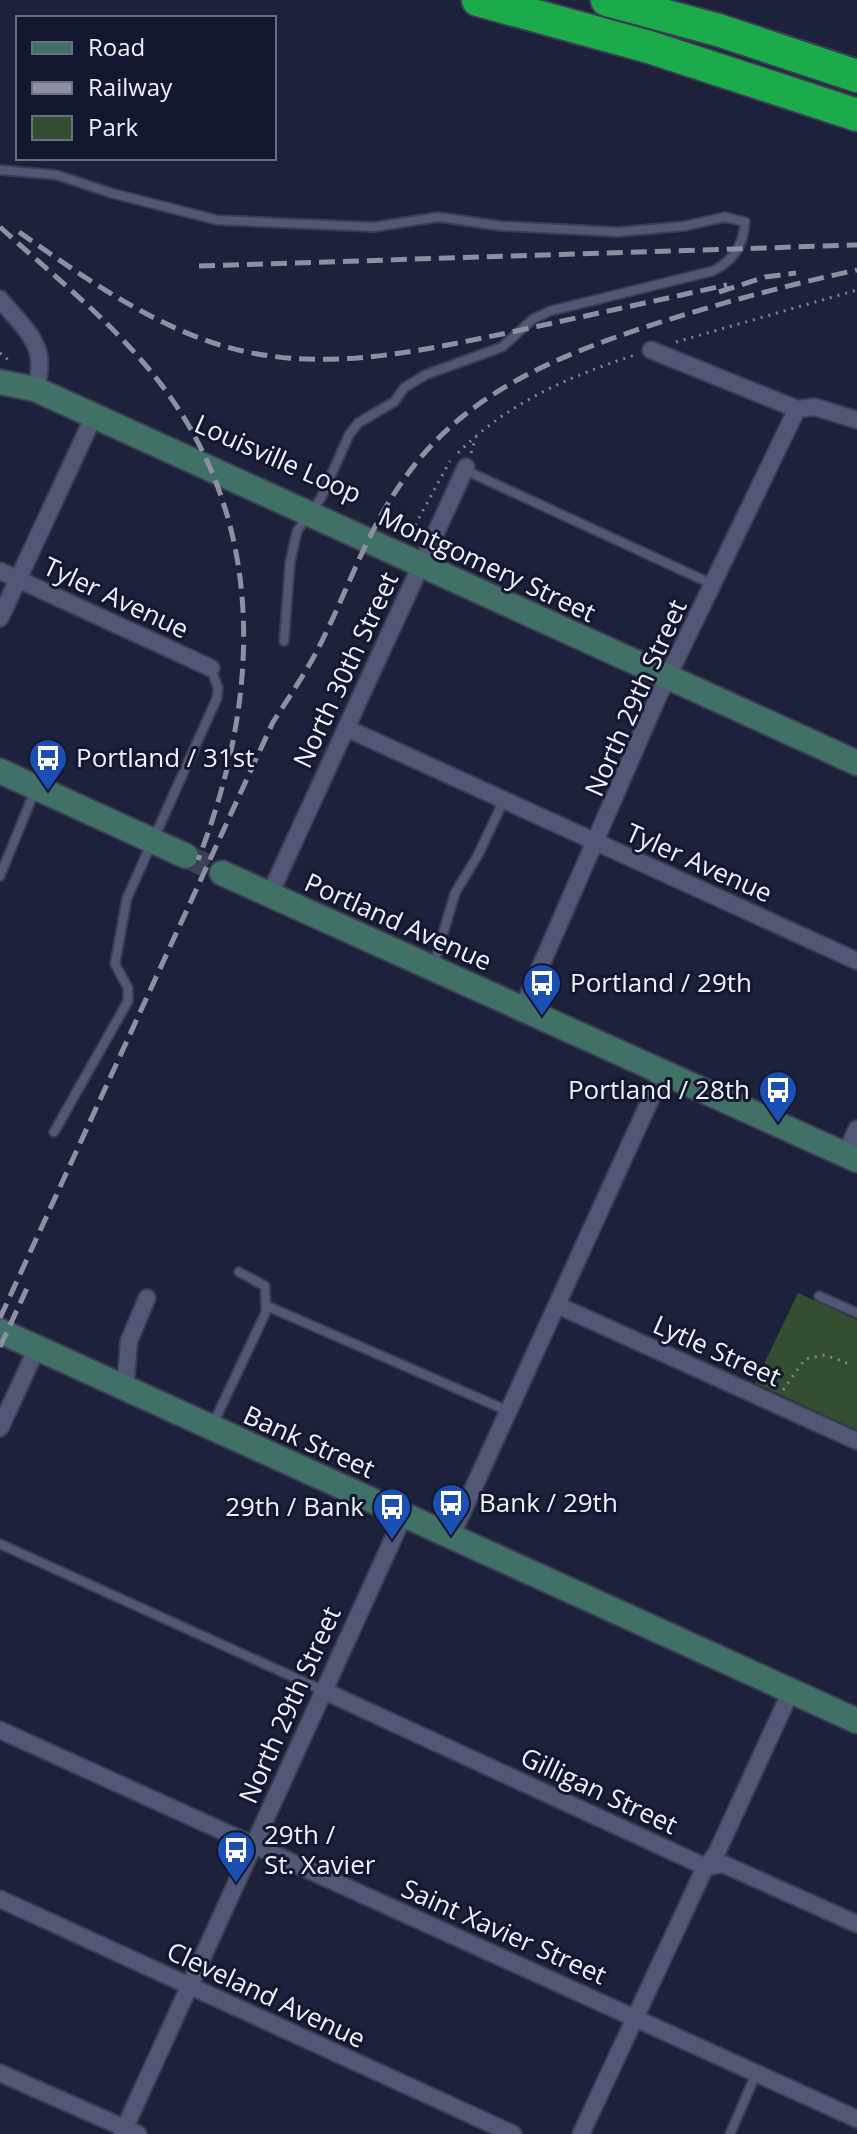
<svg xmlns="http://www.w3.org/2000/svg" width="857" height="2134" font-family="'Open Sans',sans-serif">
<rect width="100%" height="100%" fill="#1d213b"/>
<!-- green -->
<path fill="#334e30" d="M 798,1293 L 857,1320 L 857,1430 L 755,1383 Z"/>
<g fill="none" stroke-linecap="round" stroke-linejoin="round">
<!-- secondary-tunnel -->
<path stroke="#3c4058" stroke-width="24" stroke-dasharray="24 12" stroke-linecap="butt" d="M 186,856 L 222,873"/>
<!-- lane casing -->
<g stroke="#3b3d51" stroke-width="12">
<path id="lane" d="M 0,170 L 57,175 L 111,193 L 217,220 L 374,227 L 438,217 L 501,226 L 618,232 L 685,226 L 725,217 L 745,222 C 743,246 734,260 713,271 L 550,311 L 533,319 L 502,347 L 425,375 L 404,388 L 394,402 L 358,423 L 349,435 L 321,498 L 297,531 L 290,563 L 284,641
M 465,470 L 714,585
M 0,876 L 36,788
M 434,964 L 455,893 L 478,855 L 504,800
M 54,1132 L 128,1001 L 128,988 L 115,964 L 127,898 L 217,698 L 218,688 L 211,668
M 819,1296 L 857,1313
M 267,1306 L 508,1411
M 213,1424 L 266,1312 L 265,1286 L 239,1272
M 0,1544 L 322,1690
M 730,2134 L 756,2074"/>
</g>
<!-- street casing -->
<g stroke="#3b3d51" stroke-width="20">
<path id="street" d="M 0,299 C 26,331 50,346 35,389
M 651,350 L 797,409 L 815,407 L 857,420
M 0,571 L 211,668
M 0,618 L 94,416
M 346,728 L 857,961
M 270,894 L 466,467
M 522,1009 L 657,699 L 797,409
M 845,1155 L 857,1129
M 557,1305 L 857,1441
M 125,1390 L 129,1341 L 147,1298
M 0,1428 L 37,1348
M 451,1537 L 663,1072
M 322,1690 L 706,1867 L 723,1864 L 857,1924
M 0,1730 L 857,2119
M 0,1899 L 513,2134
M 0,2073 L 138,2134
M 122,2134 L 404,1515
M 581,2134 L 703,1872 L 717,1852 L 791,1691"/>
</g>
<!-- secondary casing -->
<g stroke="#3b3d51" stroke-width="28">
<path id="secondary" d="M 0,382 L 35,389 L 857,763
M 0,771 L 186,856
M 222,873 L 857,1160
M 0,1331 L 857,1721"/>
</g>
<!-- highway casing -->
<g stroke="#3b3d51" stroke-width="36">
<path id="highway" d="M 478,0 L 649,47 L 857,115
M 607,0 L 718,30 L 857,76"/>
</g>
<!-- path -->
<path stroke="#808396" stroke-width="3" stroke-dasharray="2 6" stroke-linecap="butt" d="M 676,342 L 857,290
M 0,353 L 12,363
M 458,453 C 507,403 570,376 635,355
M 471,453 L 476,437
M 406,534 L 409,536 L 450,461
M 783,1390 L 805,1359 L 825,1355 L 847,1363"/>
<!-- lane -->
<use href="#lane" stroke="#515774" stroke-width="8"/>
<!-- street -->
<use href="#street" stroke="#515774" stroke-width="16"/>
<!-- secondary -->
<use href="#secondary" stroke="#417067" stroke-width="24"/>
<!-- highway -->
<use href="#highway" stroke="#1bab4a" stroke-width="32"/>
<!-- rail -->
<path stroke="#8d90a2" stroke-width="5" stroke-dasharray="16 8" stroke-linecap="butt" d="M 0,227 C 48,271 100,312 142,361 C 269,506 264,690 198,860
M 19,232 C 76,272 137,315 202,339 C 305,377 404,354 507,333 C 581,317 654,301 727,285
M 199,266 L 857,245
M 719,292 L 765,277 L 796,273
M 0,1318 L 273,722 C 286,702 300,681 312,660 C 344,602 363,537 402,482 C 465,390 562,354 664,321 C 728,301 792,284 857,270
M 0,1347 L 28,1286"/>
</g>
<!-- icons -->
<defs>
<g id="bus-pin" transform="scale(2)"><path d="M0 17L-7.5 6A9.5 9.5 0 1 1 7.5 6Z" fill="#1a4fb4" stroke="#141730"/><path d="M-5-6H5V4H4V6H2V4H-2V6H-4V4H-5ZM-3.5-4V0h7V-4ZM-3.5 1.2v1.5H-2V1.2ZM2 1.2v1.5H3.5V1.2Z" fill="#fff"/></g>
</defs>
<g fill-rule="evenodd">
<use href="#bus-pin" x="48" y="758"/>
<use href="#bus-pin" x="542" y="983"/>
<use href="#bus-pin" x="778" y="1090"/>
<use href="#bus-pin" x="451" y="1503"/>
<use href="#bus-pin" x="392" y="1507"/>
<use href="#bus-pin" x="236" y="1850"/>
</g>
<g text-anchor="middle" stroke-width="6" stroke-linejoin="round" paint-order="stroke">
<!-- street labels -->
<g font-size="26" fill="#eff1fc" stroke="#141730">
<text transform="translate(278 459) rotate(24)" y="9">Louisville Loop</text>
<text transform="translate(487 565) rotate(25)" y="9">Montgomery Street</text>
<text transform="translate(116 598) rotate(25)" y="9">Tyler Avenue</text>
<text transform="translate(346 670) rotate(-65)" y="9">North 30th Street</text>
<text transform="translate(636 698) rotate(-66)" y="9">North 29th Street</text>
<text transform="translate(699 863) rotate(24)" y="9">Tyler Avenue</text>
<text transform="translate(398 922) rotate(24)" y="9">Portland Avenue</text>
<text transform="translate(717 1351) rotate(24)" y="9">Lytle Street</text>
<text transform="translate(309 1442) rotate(24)" y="9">Bank Street</text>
<text transform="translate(290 1705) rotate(-66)" y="9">North 29th Street</text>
<text transform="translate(599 1791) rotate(25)" y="9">Gilligan Street</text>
<text transform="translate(504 1932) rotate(24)" y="9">Saint Xavier Street</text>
<text transform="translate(266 1995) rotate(25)" y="9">Cleveland Avenue</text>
</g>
<!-- poi labels -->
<g font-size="26" fill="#eff1fc" stroke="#141730" text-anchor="start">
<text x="76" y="767">Portland / 31st</text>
<text x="570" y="992">Portland / 29th</text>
<text x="750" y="1099" text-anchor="end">Portland / 28th</text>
<text x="479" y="1512">Bank / 29th</text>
<text x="364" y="1516" text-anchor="end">29th / Bank</text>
<text x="264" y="1844">29th /<tspan x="264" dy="30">St. Xavier</tspan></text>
</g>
</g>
<!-- legend -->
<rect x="16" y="16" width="260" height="144" fill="#141730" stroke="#6c6e82" stroke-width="2"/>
<rect x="32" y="42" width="40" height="12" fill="#417067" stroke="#6c6e82" stroke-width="2"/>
<text x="88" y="56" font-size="24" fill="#eff1fc">Road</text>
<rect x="32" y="82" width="40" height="12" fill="#8d90a2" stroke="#6c6e82" stroke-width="2"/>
<text x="88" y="96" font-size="24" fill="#eff1fc">Railway</text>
<rect x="32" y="116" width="40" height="24" fill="#334e30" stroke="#6c6e82" stroke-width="2"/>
<text x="88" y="136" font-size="24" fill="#eff1fc">Park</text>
</svg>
